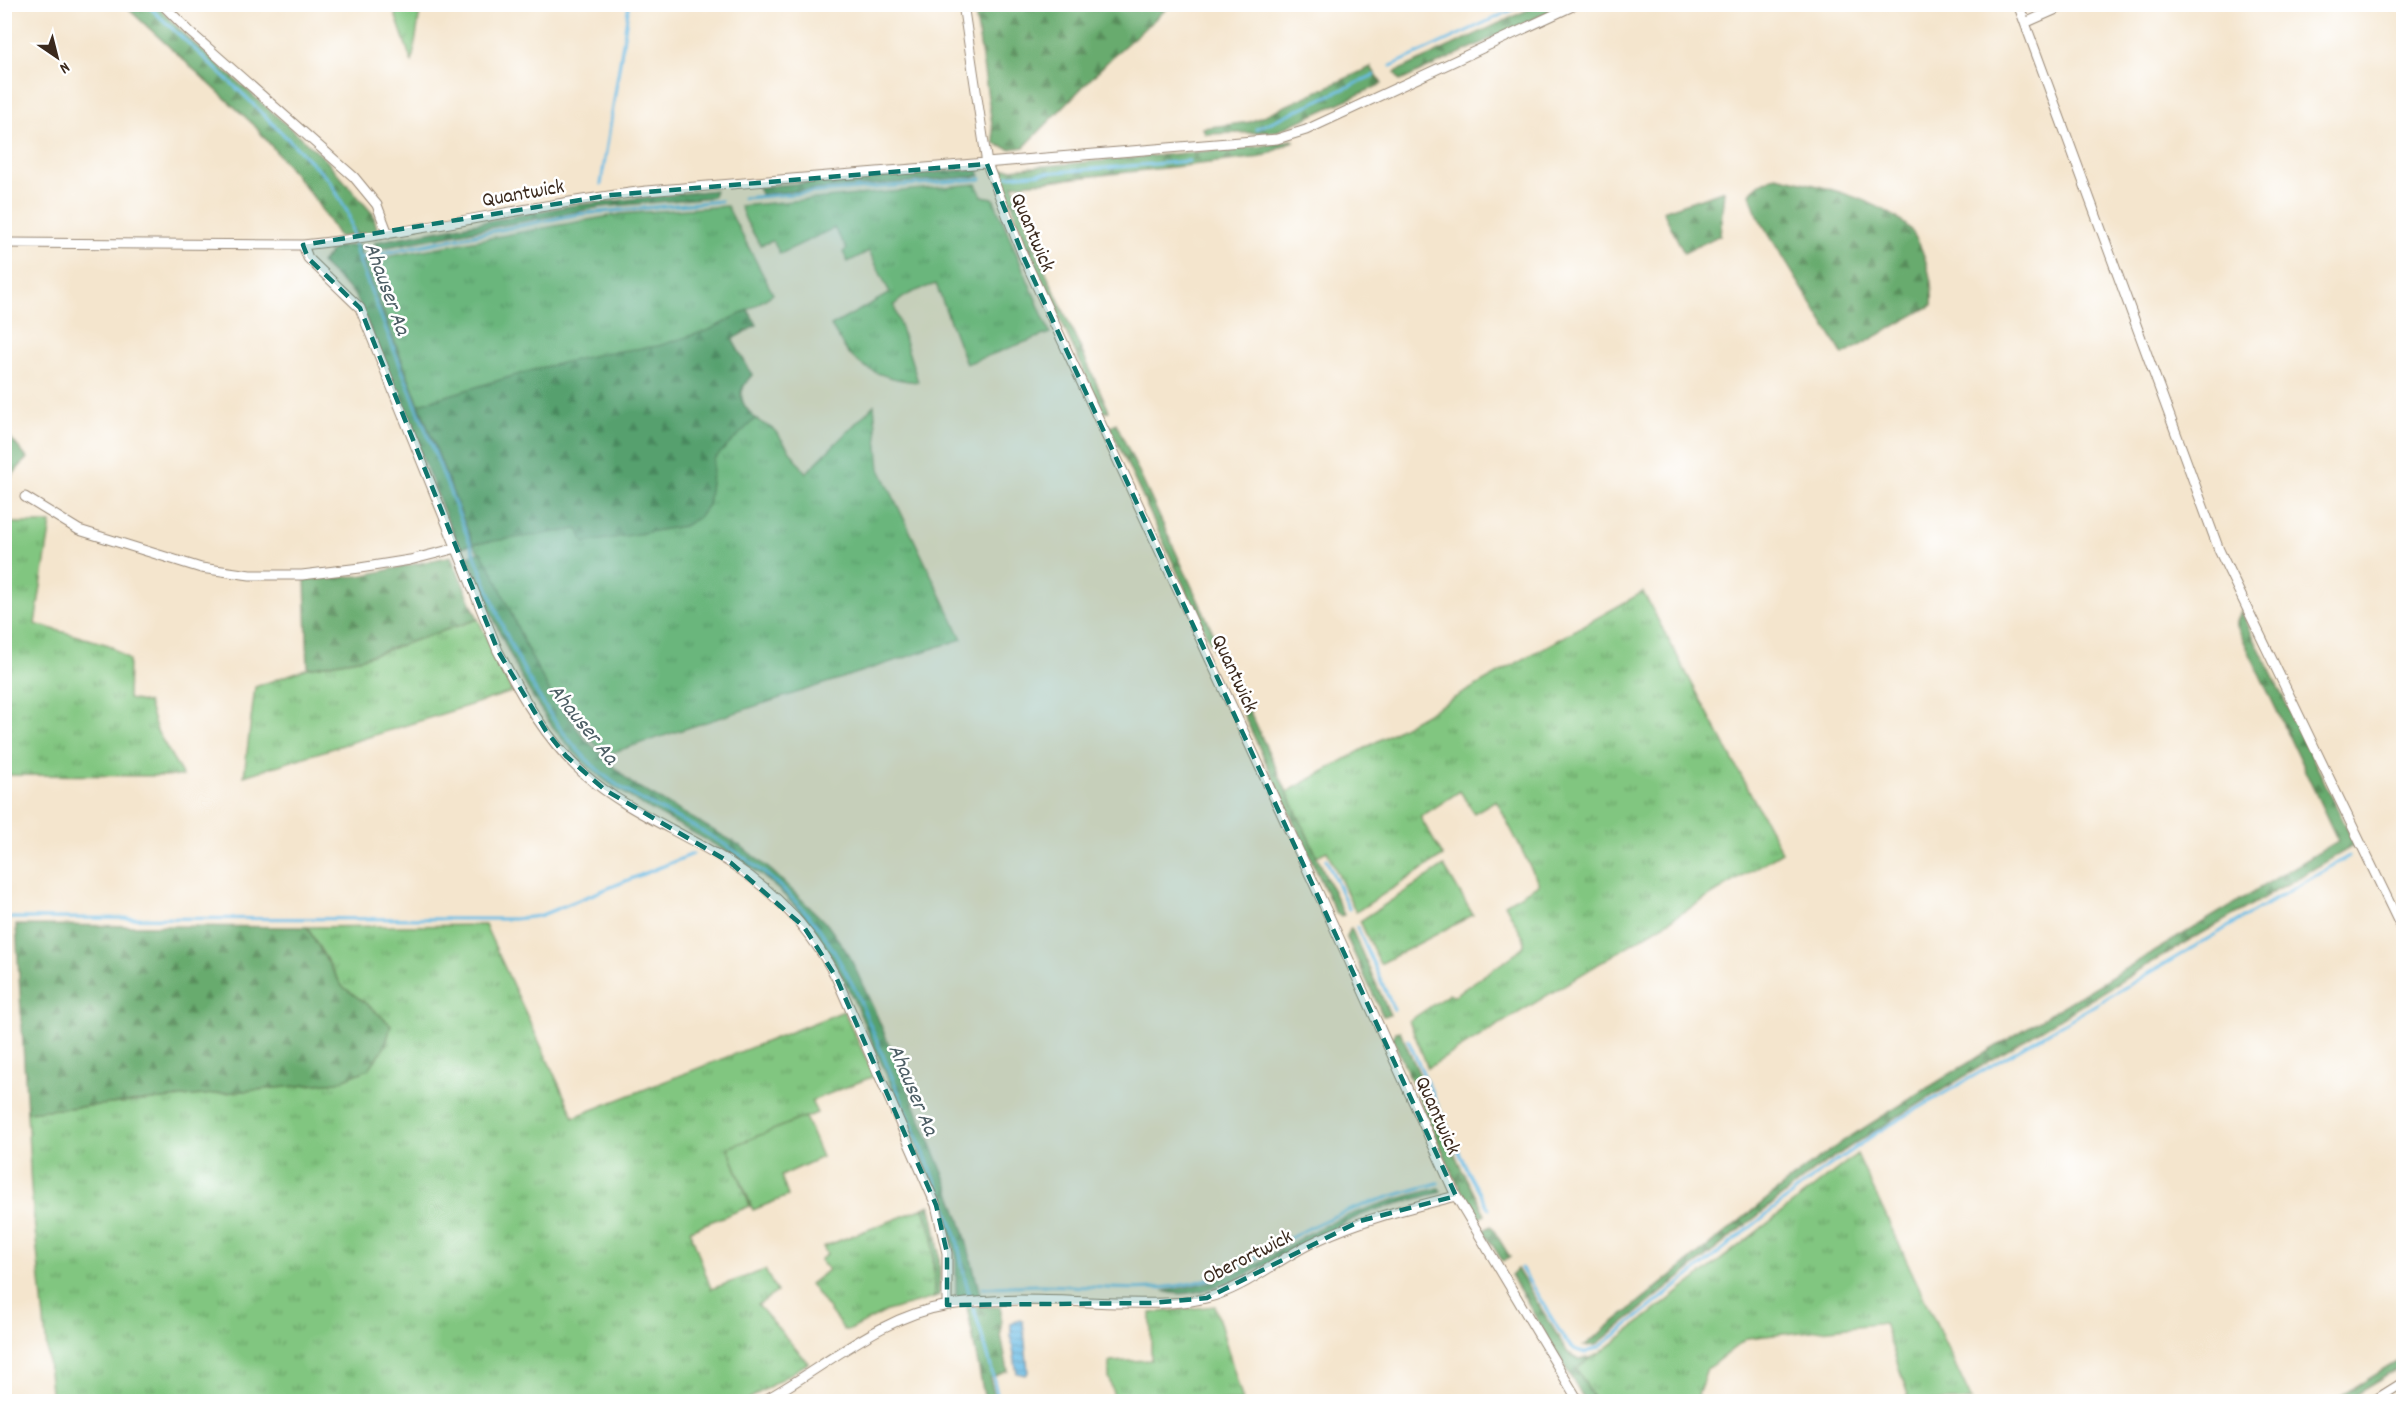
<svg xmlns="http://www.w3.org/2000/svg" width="2408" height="1406" font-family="Dekko,sans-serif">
<defs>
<pattern id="grass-tufts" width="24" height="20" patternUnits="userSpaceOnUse" patternTransform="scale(1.5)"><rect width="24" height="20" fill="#81c680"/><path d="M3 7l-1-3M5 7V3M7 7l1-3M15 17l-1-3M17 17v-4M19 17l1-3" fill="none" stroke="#6ba168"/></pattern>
<pattern id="forest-firs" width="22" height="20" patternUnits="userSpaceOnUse" patternTransform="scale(1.5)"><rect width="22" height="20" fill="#68ab6e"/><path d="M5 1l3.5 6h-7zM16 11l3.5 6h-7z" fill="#578b5a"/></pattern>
<pattern id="water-rules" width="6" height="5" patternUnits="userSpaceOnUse" patternTransform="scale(1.5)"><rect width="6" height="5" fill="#6bbde6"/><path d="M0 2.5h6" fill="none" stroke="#599aba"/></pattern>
</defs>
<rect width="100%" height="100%" fill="#fff"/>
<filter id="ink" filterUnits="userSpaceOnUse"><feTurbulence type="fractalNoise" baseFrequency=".0167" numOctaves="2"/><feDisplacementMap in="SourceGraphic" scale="12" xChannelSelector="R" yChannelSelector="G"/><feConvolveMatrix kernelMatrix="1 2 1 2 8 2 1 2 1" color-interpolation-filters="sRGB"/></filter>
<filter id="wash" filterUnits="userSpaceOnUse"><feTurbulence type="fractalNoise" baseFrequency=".008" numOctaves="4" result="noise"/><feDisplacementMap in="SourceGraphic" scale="24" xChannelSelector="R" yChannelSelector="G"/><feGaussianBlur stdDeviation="1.35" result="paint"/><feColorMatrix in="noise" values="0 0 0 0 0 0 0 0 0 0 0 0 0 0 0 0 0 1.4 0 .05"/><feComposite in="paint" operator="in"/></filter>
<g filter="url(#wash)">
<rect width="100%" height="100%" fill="#f4e5cd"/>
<!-- grass -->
<path fill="url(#grass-tufts)" stroke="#5e784f" stroke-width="1.5" d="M 392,5 L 421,5 L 412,63 Z
M 976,184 L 982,196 L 993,198 L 1050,333 L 966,364 L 936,284 C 923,288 903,294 894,306 L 918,382 C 893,380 867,373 849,354 C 842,346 837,335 831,326 L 890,293 L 869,251 L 848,262 L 843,252 L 847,249 L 834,228 L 780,254 L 773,241 L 760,245 L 746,221 L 740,206 Z
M 727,206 L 773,294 L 748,310 L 757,325 L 732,339 L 752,375 C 737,391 739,404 755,418 C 760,424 769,425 775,431 C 786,444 796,460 806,473 L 874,405 L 880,469 L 962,639 L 605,755 L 552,696 L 526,647 L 494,574 L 473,544 L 364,261 L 621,214 Z
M 5,523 L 51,523 L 35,624 L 109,645 L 129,660 L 128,699 L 148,703 L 157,731 L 183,776 L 5,775 Z
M 1643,592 L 1782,852 L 1428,1068 L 1409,1021 L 1449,994 L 1455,995 L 1518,952 L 1524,945 L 1524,939 L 1505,904 L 1539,884 L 1496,800 L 1474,813 L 1460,791 L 1420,817 L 1443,856 L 1356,912 L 1327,851 L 1317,856 L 1287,792 Z
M 478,619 L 512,692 L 244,776 L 255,687 L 308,668 L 363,658 Z
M 1444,866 L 1473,915 L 1380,964 L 1360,921 Z
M 485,925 L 574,1117 L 844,1011 L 874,1076 L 811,1101 L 817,1113 L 728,1148 L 750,1206 L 690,1230 L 711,1289 L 765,1270 L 777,1292 L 758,1305 L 808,1363 L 744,1402 L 52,1401 L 31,1189 L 27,1112 L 337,1082 L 369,1069 L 391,1025 L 368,1005 L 342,986 L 307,927 Z
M 1857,1154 L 1972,1401 L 1906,1401 L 1908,1395 L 1884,1323 L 1747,1338 L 1707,1369 L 1698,1395 L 1701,1401 L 1595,1401 L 1577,1369 L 1590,1358 L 1599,1354 Z
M 924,1208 L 933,1237 L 934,1298 L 887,1311 L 850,1330 L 844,1330 L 810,1284 L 828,1270 L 820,1260 L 827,1254 L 823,1247 Z
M 1215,1306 L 1243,1401 L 1115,1401 L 1109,1378 L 1109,1362 L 1151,1360 L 1151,1313 Z"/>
<!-- forest -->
<path fill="url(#forest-firs)" stroke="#526a46" stroke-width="1.5" d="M 1540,4 L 1564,5 L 1400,81 L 1395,72 Z
M 124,5 L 156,5 L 188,38 L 325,159 L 373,214 L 378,232 L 339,237 L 314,198 L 254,125 Z
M 974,5 L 974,4 L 1171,5 L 1114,55 L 1024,147 L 1009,149 L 995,144 Z
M 1371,67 L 1382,84 L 1275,132 L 1205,134 L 1203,128 L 1250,122 Z
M 1292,140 L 1294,141 L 1262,157 L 1013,185 L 1038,255 L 1109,411 L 1103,412 L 1027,248 L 1000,170 L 1262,146 Z
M 979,169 L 980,176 L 761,194 L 758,187 Z
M 1776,176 C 1816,185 1873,197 1905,224 C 1923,240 1934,282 1932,305 L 1843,355 L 1757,215 L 1750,194 L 1756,186 Z
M 715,190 L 713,197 L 601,207 L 376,249 L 375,242 L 570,206 Z
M 1724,190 L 1720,235 L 1684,253 L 1663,211 Z
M 360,245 L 362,260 L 472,544 L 459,548 L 361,307 L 353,293 L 321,263 L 335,247 Z
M 748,310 L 757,325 L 732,339 L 752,375 C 733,395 741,401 755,419 L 714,459 L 708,505 L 698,518 L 684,526 L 584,543 L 578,529 L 473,544 L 419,404 L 540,368 L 604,353 L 658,346 L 709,330 Z
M 1116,423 L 1344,915 L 1340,916 L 1336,913 L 1110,427 Z
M 5,431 L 27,458 L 5,484 Z
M 481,552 L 494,574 L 526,647 L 552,696 L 585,739 L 631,783 L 741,846 L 772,871 L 827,924 L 849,955 L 877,1016 L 946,1180 L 964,1232 L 981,1298 L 956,1301 L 956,1256 L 948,1223 C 927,1168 904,1114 880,1060 C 856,1004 834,948 792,903 C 742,849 672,827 614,787 C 536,734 502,639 468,556 Z
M 451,556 L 478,619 L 363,658 L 308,668 L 305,579 L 360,576 Z
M 2241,611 L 2355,845 L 2154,961 L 1860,1140 L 1816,1169 L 1596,1345 L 1584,1346 L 1798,1174 L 1843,1141 L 1950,1074 L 2338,841 L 2236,624 Z
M 16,925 L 307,927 L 342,986 L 368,1005 L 391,1025 L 386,1045 L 369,1069 L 338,1082 L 27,1112 Z
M 1351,928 L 1390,1015 L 1383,1016 L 1346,936 Z
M 1400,1031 L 1462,1170 L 1485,1214 L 1477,1218 L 1453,1175 L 1393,1039 L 1395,1032 Z
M 1439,1188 L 1441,1192 C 1415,1200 1387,1205 1362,1215 C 1317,1233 1208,1309 1165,1291 C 1194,1287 1222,1280 1249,1267 C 1275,1255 1299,1237 1326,1225 C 1362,1208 1400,1198 1439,1188 Z
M 930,1205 C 939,1238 941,1262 939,1296 L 934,1298 L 933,1237 L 924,1208 Z
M 1491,1226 L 1510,1257 L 1503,1262 L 1483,1230 Z
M 1517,1269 L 1568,1353 L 1579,1359 L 1590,1358 L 1577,1369 L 1595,1401 L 1585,1401 L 1511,1275 Z
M 971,1306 L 1001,1307 L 1001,1335 L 1008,1371 L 990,1378 L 996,1401 L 985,1401 L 967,1307 Z
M 2403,1358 L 2403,1366 L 2345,1401 L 2332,1401 Z"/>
<!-- garden -->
<path fill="#81c680" stroke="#5e784f" stroke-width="1.5" d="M 805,1117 L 822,1157 L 781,1176 L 788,1196 L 753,1210 L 728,1148 Z"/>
<!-- water -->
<path fill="url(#water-rules)" stroke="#537482" stroke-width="1.5" d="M 1020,1320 L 1023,1322 L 1028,1372 L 1025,1375 L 1017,1373 L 1011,1337 L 1011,1323 Z"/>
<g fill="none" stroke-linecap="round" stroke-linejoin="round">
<!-- stream -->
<path stroke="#6bbde6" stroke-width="3" d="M 146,4 L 245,96 L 329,180 L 348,213 L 358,258 L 505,632 C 530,686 562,743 610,780 C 638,801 671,814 702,831 C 745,855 786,887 817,926 C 832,945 843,968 855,989 L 946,1206 L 957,1239 L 965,1279 L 989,1359 L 999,1402
M 1391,66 L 1525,4
M 1256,129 L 1374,75
M 1008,176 L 1189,161
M 601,184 L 629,4
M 743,198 L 981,179
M 358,258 L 579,214 L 721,201
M 1326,859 L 1349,909
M 4,918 L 514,919 L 539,916 L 693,854
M 1357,927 L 1394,1010
M 1408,1040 L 1470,1176 L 1489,1209
M 1521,1268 L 1565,1340 L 1574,1349 L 1585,1353 L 1600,1347 L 1820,1172 L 1878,1132 L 2349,856
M 983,1288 C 1001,1287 1019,1285 1038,1285 C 1088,1285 1138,1294 1188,1284 C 1238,1275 1276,1243 1321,1222 C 1358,1205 1398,1194 1438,1183"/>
</g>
</g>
<g filter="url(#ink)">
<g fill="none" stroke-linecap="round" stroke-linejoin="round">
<!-- street casing -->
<g stroke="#988876" stroke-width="11">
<path id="street" d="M 162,4 L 190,32 L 354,177 L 377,205 L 388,234
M 963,4 L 987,164 L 1024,258 L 1335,929 L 1456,1196 L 1579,1402
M 2018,4 L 2219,550 L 2404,933
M 2025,23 L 2068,4
M 4,243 L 303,245 C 419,233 532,204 647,191 L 1277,139 L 1306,130 L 1577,4
M 303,245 L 308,258 L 360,308 L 498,651 C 521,695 547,741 584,774 C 629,813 684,832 732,864 C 777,893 811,930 836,977 L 936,1205 L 947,1253 L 947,1305
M 25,497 L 79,530 L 201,568 L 250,575 L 302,575 L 360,568 L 410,560 L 457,548
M 761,1402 C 822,1370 878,1316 949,1305 C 1006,1296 1067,1302 1125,1303 C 1152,1303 1180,1305 1206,1298 C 1247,1288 1280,1257 1318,1240 C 1362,1219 1409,1208 1456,1196
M 2372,1402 L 2404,1382"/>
</g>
<!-- street -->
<use href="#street" stroke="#fff" stroke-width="9"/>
</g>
</g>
<!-- marked area -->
<path fill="#0f766e" fill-opacity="0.2" stroke="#0f766e" stroke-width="4.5" stroke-dasharray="12 8" stroke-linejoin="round" d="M 987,164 L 1024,258 L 1456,1196 L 1360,1221 L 1207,1298 L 1151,1303 L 947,1305 L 947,1253 L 936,1205 L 836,977 L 804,927 L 731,863 L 605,790 L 566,756 L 546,731 L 498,651 L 360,308 L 308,258 L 303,245 L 611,195 Z"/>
<g text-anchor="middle" stroke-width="5" stroke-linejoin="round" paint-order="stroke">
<!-- street labels -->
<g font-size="21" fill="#3b2a1e" stroke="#fff">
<text transform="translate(523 192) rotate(-10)" y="7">Quantwick</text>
<text transform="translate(1034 232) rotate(67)" y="7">Quantwick</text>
<text transform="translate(1236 673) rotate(65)" y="7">Quantwick</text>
<text transform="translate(1439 1115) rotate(66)" y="7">Quantwick</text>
<text transform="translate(1247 1256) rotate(-27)" y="7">Oberortwick</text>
</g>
<!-- water labels -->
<g font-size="22" font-style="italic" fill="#4c5d64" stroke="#fff">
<text transform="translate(389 288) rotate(70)" y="8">Ahauser Aa</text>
<text transform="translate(585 723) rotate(51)" y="8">Ahauser Aa</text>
<text transform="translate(915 1089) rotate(67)" y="8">Ahauser Aa</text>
</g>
</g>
<!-- margin -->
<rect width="2408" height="1406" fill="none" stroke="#fff" stroke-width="24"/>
<!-- north arrow -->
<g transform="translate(57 57) rotate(145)" stroke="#ffffff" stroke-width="4.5" paint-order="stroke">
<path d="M0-4.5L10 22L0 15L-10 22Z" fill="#3b2a1e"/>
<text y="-9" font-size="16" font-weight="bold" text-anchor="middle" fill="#3b2a1e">N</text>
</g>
</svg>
